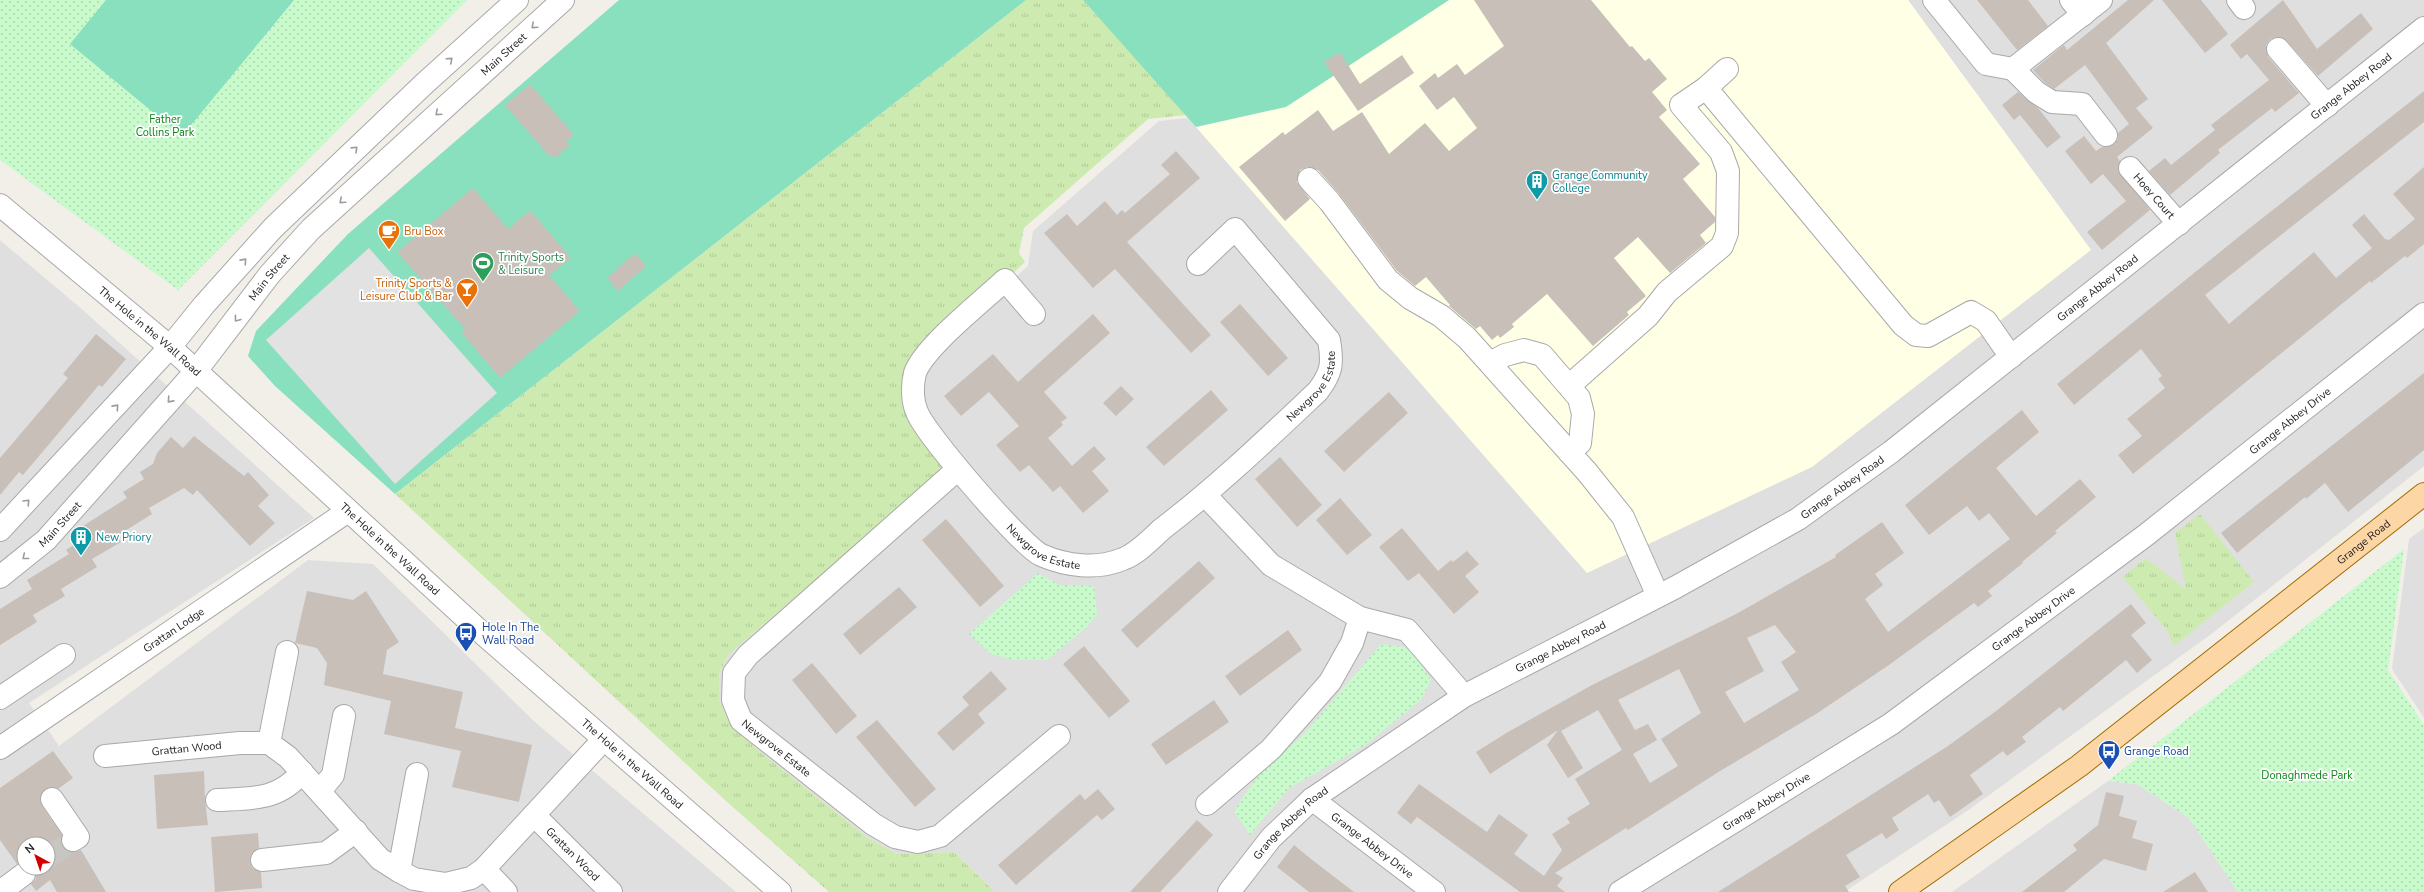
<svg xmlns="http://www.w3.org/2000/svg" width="2424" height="892" font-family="'Nunito Sans',sans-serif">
<defs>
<pattern id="grass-tufts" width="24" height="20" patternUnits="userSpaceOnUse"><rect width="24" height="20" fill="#cdebb0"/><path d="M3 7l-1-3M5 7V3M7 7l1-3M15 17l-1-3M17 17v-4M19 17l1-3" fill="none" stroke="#b0c997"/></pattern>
<pattern id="park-dots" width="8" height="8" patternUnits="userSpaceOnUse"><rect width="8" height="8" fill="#c8facc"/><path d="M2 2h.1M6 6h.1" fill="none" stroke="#acd6af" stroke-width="1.8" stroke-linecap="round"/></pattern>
</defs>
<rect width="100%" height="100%" fill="#f2efe9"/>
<!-- residential -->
<path fill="#e0dfdf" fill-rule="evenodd" d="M 1908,0 L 2424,0 L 2424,466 L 2214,632 L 1967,811 L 1844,892 L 995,892 L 954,852 L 897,854 L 868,838 L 759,751 L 729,722 L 719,699 L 719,674 L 728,655 L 950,469 L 916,417 L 931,353 L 1028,266 L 1033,231 L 1159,121 L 1188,118 L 1587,573 L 2091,250 Z
M 0,240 L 84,311 L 314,518 L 29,703 L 59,746 L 308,560 L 373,564 L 535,722 L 736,892 L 0,892 ZM 24,844 L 48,844 L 48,868 L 24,868 Z
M 2424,528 L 2424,718 L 2392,669 L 2409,539 Z
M 2108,781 L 2137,784 L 2189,818 L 2238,892 L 1952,892 Z"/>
<!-- education -->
<path fill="#ffffe5" d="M 1449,0 L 1908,0 L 2091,250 L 1812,467 L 1587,573 L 1196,127 L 1286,107 Z"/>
<!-- grass -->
<path fill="url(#grass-tufts)" d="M 1026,0 L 1083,0 L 1186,115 L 1148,119 L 1024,228 L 1019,253 L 1025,262 L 929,352 L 912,417 L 947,467 L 728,655 L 719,674 L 719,699 L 729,723 L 759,751 L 868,838 L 897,854 L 954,852 L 995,892 L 829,892 L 726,801 L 395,494 Z
M 2200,514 L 2254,582 L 2174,646 L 2167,630 L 2122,577 L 2146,558 L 2186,589 L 2175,533 Z"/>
<!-- park -->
<path fill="url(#park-dots)" d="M 0,0 L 467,0 L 178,290 L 0,160 Z
M 2404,549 L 2388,670 L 2424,725 L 2424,892 L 2238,892 L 2189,818 L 2137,784 L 2108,781 Z
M 1038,573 L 1060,585 L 1094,586 L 1097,614 L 1088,626 L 1047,660 L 1013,660 L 991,654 L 969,634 Z
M 1381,644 L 1411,648 L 1431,680 L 1421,700 L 1364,746 L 1289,788 L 1250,835 L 1234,811 L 1259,774 L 1304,734 Z"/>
<!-- pitch -->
<path fill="#88e0be" d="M 106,0 L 294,0 L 182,136 L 70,44 Z
M 619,0 L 1026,0 L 395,494 L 275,386 L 248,356 L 256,331 L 348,234 Z
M 1083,0 L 1449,0 L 1286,107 L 1196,127 Z"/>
<!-- parking -->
<path fill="#e2e2e2" d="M 369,248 L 497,393 L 395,484 L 266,340 Z"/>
<!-- building -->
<path fill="#c7bfb8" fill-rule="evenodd" d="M 1474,0 L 1591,0 L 1630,47 L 1632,46 L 1645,61 L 1649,58 L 1667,79 L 1652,92 L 1667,110 L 1659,117 L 1700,164 L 1683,179 L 1715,217 L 1715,222 L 1700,235 L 1706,243 L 1670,273 L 1638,237 L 1614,258 L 1646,296 L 1627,312 L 1629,315 L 1593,346 L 1547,294 L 1512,324 L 1514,327 L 1500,338 L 1498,335 L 1492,340 L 1480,326 L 1476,329 L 1449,306 L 1450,305 L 1426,277 L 1415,286 L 1397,271 L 1340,195 L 1318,170 L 1307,167 L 1300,170 L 1297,182 L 1310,199 L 1285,221 L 1239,167 L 1283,132 L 1285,135 L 1318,110 L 1333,131 L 1362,112 L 1389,154 L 1425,123 L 1449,151 L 1477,128 L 1454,97 L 1437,110 L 1419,86 L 1435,73 L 1438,78 L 1457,64 L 1465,75 L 1504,46 Z
M 1977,0 L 2028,0 L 2048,26 L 2017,50 Z
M 2128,0 L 2154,0 L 2106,43 L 2148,99 L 2136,108 L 2153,128 L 2117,157 L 2120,161 L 2118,170 L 2150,210 L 2102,250 L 2087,232 L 2126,201 L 2103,174 L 2091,184 L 2065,151 L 2084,136 L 2096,151 L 2102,147 L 2113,145 L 2118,139 L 2118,133 L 2129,124 L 2085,65 L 2054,89 L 2044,82 L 2033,70 L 2064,45 L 2067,50 Z
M 2162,0 L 2201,0 L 2228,34 L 2205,53 Z
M 2283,0 L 2317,49 L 2361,13 L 2373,29 L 2318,76 L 2287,41 L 2276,37 L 2270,39 L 2266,45 L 2268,57 L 2299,93 L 2275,112 L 2272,108 L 2218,150 L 2220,153 L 2170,195 L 2149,171 L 2165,158 L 2171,165 L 2215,130 L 2211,125 L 2269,80 L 2247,54 L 2241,59 L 2230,45 Z
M 1340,52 L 1360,84 L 1402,55 L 1414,73 L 1358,111 L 1324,62 Z
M 530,84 L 574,135 L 566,141 L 570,145 L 555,158 L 552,154 L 549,156 L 505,105 Z
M 2424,91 L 2424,122 L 2205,295 L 2229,324 L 2314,252 L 2336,278 L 2372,248 L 2352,225 L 2364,214 L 2385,239 L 2389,240 L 2415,219 L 2393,194 L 2424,167 L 2424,244 L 2407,258 L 2405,256 L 2371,283 L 2370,281 L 2133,474 L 2118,455 L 2142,436 L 2127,419 L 2165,388 L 2158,379 L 2162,376 L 2141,349 L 2074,405 L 2057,384 L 2241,235 Z
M 2018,92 L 2038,108 L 2061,137 L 2047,148 L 2020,115 L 2014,120 L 2002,105 Z
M 1176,151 L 1200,178 L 1127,242 L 1211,335 L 1191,353 L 1115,269 L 1093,288 L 1044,233 L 1067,214 L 1077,226 L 1105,201 L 1117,215 L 1122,210 L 1125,213 L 1170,174 L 1161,165 Z
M 473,188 L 508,229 L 530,210 L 571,258 L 549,275 L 580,311 L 500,378 L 461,332 L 465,329 L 397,252 Z
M 635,253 L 646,266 L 618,291 L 607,278 Z
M 1240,304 L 1288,358 L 1268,376 L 1220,322 Z
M 1093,314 L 1110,333 L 1044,392 L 1067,418 L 1061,422 L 1063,425 L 1048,438 L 1072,466 L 1094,446 L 1106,459 L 1092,471 L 1109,491 L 1083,513 L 1060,486 L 1053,492 L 1029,465 L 1020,472 L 996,445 L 1019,426 L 989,392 L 961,416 L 944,396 L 993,354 L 1018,382 Z
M 96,334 L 126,359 L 102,387 L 99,385 L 23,475 L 19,472 L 0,495 L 0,458 L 68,378 L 63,374 Z
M 2424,373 L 2424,450 L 2348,512 L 2325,483 L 2306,499 L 2305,497 L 2237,553 L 2221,533 Z
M 1121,386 L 1134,399 L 1116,416 L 1103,403 Z
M 1211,390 L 1228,410 L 1164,466 L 1146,447 Z
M 1389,392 L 1408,413 L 1344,472 L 1324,451 Z
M 2022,410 L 2039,432 L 1996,468 L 2036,516 L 2080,479 L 2096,497 L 2055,531 L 2057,533 L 2022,562 L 2023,563 L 1988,591 L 1992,596 L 1978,607 L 1974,603 L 1889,665 L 1816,714 L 1720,771 L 1628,830 L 1626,828 L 1555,873 L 1563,878 L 1557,886 L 1565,892 L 1520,892 L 1417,817 L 1411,824 L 1397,813 L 1419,784 L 1487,832 L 1499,814 L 1528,835 L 1514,854 L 1544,876 L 1562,850 L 1552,834 L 1570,823 L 1567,818 L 1590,804 L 1575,779 L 1622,750 L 1598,710 L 1561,731 L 1583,768 L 1568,778 L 1547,745 L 1558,730 L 1490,774 L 1476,752 L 1508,732 L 1594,684 L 1738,613 L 1836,557 L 1835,555 L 1882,522 L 1904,553 L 1875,574 L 1883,585 L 1865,599 L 1888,632 L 2010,539 L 1989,513 L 1979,521 L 1967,506 L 1929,535 L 1905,505 ZM 1775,625 L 1796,652 L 1781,662 L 1799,690 L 1744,723 L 1725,692 L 1764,671 L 1747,638 ZM 1679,669 L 1701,713 L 1661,739 L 1678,766 L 1650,783 L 1633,754 L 1657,740 L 1648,724 L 1635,730 L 1618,700 Z
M 194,436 L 244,476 L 248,472 L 269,495 L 258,506 L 275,523 L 250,546 L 197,490 L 193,495 L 184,488 L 149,508 L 152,514 L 117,536 L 121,542 L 92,559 L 97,567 L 61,589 L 65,596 L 33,615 L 37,622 L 0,645 L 0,609 L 32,589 L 27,580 L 69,554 L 66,550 L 89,535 L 83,526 L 127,498 L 123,492 L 144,479 L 140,472 L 153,464 L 157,453 L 171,437 L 183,448 Z
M 1280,457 L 1322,505 L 1297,527 L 1255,479 Z
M 1340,498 L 1372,535 L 1347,555 L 1316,520 Z
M 946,519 L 1004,586 L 980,607 L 922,540 Z
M 1402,528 L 1438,571 L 1451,560 L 1453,562 L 1467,551 L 1479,564 L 1465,576 L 1479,592 L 1454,614 L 1419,573 L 1408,581 L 1379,547 Z
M 1199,561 L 1215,578 L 1137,648 L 1121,630 Z
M 899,587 L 917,607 L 860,655 L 843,634 Z
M 307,591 L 353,600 L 366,591 L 399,642 L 387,650 L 383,674 L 463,692 L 455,728 L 532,745 L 519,802 L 452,787 L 461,751 L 384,734 L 391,701 L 324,685 L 327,663 L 317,648 L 295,643 Z
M 2131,604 L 2146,623 L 2131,635 L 2152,660 L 2137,673 L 2126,660 L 2063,711 L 2060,707 L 2022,737 L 2026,742 L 2007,756 L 2003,751 L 1970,775 L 1983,794 L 1950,817 L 1939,800 L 1934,803 L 1928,794 L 1892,818 L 1899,830 L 1886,839 L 1882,833 L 1846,855 L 1860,877 L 1845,886 L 1849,892 L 1718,892 L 1948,746 L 1996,711 Z
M 1288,630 L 1302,650 L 1240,696 L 1225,676 Z
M 1084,646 L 1130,701 L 1109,718 L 1063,664 Z
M 812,663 L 857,716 L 836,734 L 792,680 Z
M 991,671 L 1007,689 L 978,714 L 985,723 L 953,751 L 937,733 L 969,705 L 962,697 Z
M 1214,700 L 1229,722 L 1166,765 L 1151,744 Z
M 877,720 L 936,789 L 915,807 L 856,737 Z
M 53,751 L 73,778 L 58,789 L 51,787 L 45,789 L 40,800 L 42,806 L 62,835 L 63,847 L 73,852 L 81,850 L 106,892 L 57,892 L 50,880 L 36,891 L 31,884 L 36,879 L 35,868 L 48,868 L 48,844 L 24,844 L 24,862 L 17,864 L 0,840 L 0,788 Z
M 204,771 L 205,801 L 208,825 L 157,829 L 154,775 Z
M 1098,789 L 1115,809 L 1102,820 L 1097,815 L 1016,885 L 998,865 L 1080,794 L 1085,800 Z
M 2106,792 L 2124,796 L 2119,816 L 2137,821 L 2132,838 L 2153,844 L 2146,871 L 2104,859 L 2064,892 L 2022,892 L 2077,850 L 2073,845 L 2098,825 Z
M 1197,820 L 1213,835 L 1160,892 L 1130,892 Z
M 258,833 L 259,848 L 251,855 L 250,861 L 252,868 L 261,872 L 262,888 L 215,892 L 211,837 Z
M 1294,845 L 1311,859 L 1354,892 L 1309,892 L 1277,867 Z
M 2195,872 L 2208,892 L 2163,892 Z"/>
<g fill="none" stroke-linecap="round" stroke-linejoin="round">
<!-- minor-tunnel -->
<path stroke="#c8c6c1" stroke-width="22" stroke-dasharray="22 11" stroke-linecap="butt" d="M 48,858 L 73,840"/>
<!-- minor casing -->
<g stroke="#a9a9a9" stroke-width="24">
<g id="minor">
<path d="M 1934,0 L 1986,64 L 2013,69 L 2101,0"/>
<path d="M 2071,0 L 2083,15"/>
<path d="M 2238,0 L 2244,8"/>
<path d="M 2278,49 L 2327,106"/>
<path d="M 1727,69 L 1706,88 L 1903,325 L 1916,335 L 1928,336 L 1971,312 L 1986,321 L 2011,357"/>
<path d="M 2013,69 L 2036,92 L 2052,102 L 2082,104 L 2106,135"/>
<path id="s1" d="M 2130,168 L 2179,224"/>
<path d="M 1309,179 L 1330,202 L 1388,280 L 1410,298 L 1441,316 L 1467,338 L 1587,472 L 1623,517 L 1658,596"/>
<path id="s2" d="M 0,205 L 170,347 L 482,633 L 780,892"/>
<path id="s3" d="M 1034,314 L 1005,280 C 983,301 924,347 915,373 C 912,385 912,401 917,412 C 925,434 1021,545 1041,555 C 1066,566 1097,570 1123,559 C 1137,554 1151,539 1162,529 C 1217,487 1267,439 1318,391 C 1332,372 1333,364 1329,340 L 1235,229 L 1198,264"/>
<path d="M 1490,363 L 1505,355 L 1524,350 L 1542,355 L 1579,398 L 1583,414 L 1580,443 L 1569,452"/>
<path d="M 1570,385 L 1648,316 L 1667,292 L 1722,246 L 1727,233 L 1728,171 L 1721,152 L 1681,105 L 1706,88"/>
<path id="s4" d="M 958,469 L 748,655 L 734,673 L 733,700 L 741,720 L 873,824 L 895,837 L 918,842 L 940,836 L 1059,736"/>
<path d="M 1206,496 L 1271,565 L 1360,618 L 1407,630 L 1464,696"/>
<path d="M 0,530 L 170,347 L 204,305 L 273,228 L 424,84 L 517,0"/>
<path id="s5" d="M 0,577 L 46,540 L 196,371 L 270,274 L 311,229 L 563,0"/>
<path d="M 0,698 L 64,655"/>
<path d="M 269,743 L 287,652"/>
<path id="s6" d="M 0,748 L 348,511"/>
<path id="s7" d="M 105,756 L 240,743 L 269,743 L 288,757 L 380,859 L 399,871 L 414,879 L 446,884 L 471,878 L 484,869 L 604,739"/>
<path d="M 320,791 L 333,775 L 344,716"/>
<path d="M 52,799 L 78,837 L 73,840"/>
<path id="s8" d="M 1312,799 L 1434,892"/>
<path d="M 217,800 C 252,798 278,801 302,772"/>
<path d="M 1207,804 L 1271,749 L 1330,682 L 1352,643 L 1360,618"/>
<path id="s9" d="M 534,815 L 611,892"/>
<path d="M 262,860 L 326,853 L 356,831"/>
<path d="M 484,869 L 506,892"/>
<path d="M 399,871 L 417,774"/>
<path d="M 0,892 L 24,874"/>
<path id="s10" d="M 1229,892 L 1271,838 L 1312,799 L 1464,696 L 1676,587 L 1798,519 L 1891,452 L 2424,28"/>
<path id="s11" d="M 1620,892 L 1891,724 L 2146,535 L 2424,314"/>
</g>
</g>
<!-- major casing -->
<g stroke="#a06b00" stroke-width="24">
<g id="major">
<path id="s12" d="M 1900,892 L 2079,766 L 2424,494"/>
</g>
</g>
<!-- minor -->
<use href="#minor" stroke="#fff" stroke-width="22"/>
<!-- major -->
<use href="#major" stroke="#fcd6a4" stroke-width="22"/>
</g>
<!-- one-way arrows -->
<defs><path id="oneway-chevron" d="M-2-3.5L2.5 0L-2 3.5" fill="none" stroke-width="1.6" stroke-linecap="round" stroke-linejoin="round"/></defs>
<g stroke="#9c9c9c">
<use href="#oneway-chevron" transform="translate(534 26) rotate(138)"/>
<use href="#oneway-chevron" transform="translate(450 60) rotate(-42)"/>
<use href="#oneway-chevron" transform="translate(438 113) rotate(138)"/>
<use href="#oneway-chevron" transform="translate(355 149) rotate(-44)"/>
<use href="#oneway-chevron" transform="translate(342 201) rotate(138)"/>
<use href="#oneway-chevron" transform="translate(244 261) rotate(-48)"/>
<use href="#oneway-chevron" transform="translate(237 319) rotate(127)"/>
<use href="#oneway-chevron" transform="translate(170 400) rotate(132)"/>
<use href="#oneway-chevron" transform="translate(116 407) rotate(-48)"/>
<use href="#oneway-chevron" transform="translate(27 502) rotate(-47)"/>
<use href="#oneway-chevron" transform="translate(25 557) rotate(141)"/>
</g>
<!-- icons -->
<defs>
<g id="building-pin" transform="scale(1.15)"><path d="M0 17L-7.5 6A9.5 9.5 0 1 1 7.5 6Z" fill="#0f9aa8" stroke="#fff"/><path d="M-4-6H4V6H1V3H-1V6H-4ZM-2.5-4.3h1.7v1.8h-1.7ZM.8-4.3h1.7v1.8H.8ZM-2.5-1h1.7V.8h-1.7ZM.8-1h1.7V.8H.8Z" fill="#fff"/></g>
<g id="cafe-pin" transform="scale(1.15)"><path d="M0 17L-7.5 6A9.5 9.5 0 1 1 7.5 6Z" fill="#e8710a" stroke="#fff"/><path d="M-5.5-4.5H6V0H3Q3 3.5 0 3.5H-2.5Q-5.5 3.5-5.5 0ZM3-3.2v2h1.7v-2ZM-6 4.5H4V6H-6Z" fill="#fff"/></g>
<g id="stadium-pin" transform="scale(1.15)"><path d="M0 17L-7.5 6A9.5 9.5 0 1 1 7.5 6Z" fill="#2e9e5b" stroke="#fff"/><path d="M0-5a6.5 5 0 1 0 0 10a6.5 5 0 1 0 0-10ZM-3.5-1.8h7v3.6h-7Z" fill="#fff"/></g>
<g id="bar-pin" transform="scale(1.15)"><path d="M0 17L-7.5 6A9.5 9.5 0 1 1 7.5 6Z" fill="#e8710a" stroke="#fff"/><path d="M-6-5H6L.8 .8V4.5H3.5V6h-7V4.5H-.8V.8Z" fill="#fff"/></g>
<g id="bus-pin" transform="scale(1.15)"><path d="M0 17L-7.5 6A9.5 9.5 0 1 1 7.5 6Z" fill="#1a4fb4" stroke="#fff"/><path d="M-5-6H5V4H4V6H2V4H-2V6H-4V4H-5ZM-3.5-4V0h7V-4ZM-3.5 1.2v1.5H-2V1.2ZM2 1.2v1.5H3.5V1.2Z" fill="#fff"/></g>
</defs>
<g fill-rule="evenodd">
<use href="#building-pin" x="1537" y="181"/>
<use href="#cafe-pin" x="389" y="231"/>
<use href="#stadium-pin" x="483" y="263"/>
<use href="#bar-pin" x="467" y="289"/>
<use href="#building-pin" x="81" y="537"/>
<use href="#bus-pin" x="466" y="633"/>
<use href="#bus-pin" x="2109" y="751"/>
</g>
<g text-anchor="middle" stroke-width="3.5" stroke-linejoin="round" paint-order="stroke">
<!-- street labels -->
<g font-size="11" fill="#222" stroke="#fff">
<text dy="4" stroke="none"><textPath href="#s5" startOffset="728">Main Street</textPath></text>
<text dy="4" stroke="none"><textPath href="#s10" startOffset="1389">Grange Abbey Road</textPath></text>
<text dy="4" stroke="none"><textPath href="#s1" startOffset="37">Hoey Court</textPath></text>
<text dy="4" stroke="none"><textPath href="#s5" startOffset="404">Main Street</textPath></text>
<text dy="4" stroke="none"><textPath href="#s10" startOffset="1065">Grange Abbey Road</textPath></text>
<text dy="4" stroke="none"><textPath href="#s2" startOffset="196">The Hole in the Wall Road</textPath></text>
<text dy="4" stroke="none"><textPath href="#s3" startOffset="748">Newgrove Estate</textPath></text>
<text dy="4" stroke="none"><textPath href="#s11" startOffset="820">Grange Abbey Drive</textPath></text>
<text dy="4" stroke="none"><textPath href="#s10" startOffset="741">Grange Abbey Road</textPath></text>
<text dy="4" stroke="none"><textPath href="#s5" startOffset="80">Main Street</textPath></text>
<text dy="4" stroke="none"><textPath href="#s12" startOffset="581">Grange Road</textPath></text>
<text dy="4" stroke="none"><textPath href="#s3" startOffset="403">Newgrove Estate</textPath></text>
<text dy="4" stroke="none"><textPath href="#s2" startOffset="520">The Hole in the Wall Road</textPath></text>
<text dy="4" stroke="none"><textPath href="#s11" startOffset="496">Grange Abbey Drive</textPath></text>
<text dy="4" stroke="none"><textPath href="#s6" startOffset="210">Grattan Lodge</textPath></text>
<text dy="4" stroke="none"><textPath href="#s10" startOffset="417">Grange Abbey Road</textPath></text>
<text dy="4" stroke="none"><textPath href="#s7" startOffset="82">Grattan Wood</textPath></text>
<text dy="4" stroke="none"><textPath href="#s4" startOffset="397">Newgrove Estate</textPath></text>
<text dy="4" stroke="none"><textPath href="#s2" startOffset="844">The Hole in the Wall Road</textPath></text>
<text dy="4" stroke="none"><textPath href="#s11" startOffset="172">Grange Abbey Drive</textPath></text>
<text dy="4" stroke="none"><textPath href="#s10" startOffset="93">Grange Abbey Road</textPath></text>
<text dy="4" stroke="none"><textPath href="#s8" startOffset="76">Grange Abbey Drive</textPath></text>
<text dy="4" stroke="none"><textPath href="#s9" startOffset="55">Grattan Wood</textPath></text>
</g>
<!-- park labels -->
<g font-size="11" fill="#0c8416" stroke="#fff">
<text x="165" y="123">Father<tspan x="165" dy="13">Collins Park</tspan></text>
<text x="2307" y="779">Donaghmede Park</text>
</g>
<!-- culture labels -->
<g font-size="11" fill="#0d838f" stroke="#fff" text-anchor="start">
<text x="1552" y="179">Grange Community<tspan x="1552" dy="13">College</tspan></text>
<text x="96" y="541">New Priory</text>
</g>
<!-- food labels -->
<g font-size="11" fill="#c56008" stroke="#fff" text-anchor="start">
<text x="404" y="235">Bru Box</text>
<text x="452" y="287" text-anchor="end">Trinity Sports &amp;<tspan x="452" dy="13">Leisure Club &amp; Bar</tspan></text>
</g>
<!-- leisure labels -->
<g font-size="11" fill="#27864d" stroke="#fff" text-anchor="start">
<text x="498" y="261">Trinity Sports<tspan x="498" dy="13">&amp; Leisure</tspan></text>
</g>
<!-- transit labels -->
<g font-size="11" fill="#164399" stroke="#fff" text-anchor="start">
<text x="482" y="631">Hole In The<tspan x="482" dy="13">Wall Road</tspan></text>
<text x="2124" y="755">Grange Road</text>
</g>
</g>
<!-- north arrow -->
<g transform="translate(36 856) rotate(320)"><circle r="19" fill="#ffffff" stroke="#a7a7a7"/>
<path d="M0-3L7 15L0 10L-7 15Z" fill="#d40000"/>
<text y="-6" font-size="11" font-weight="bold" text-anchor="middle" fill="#222222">N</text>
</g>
</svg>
